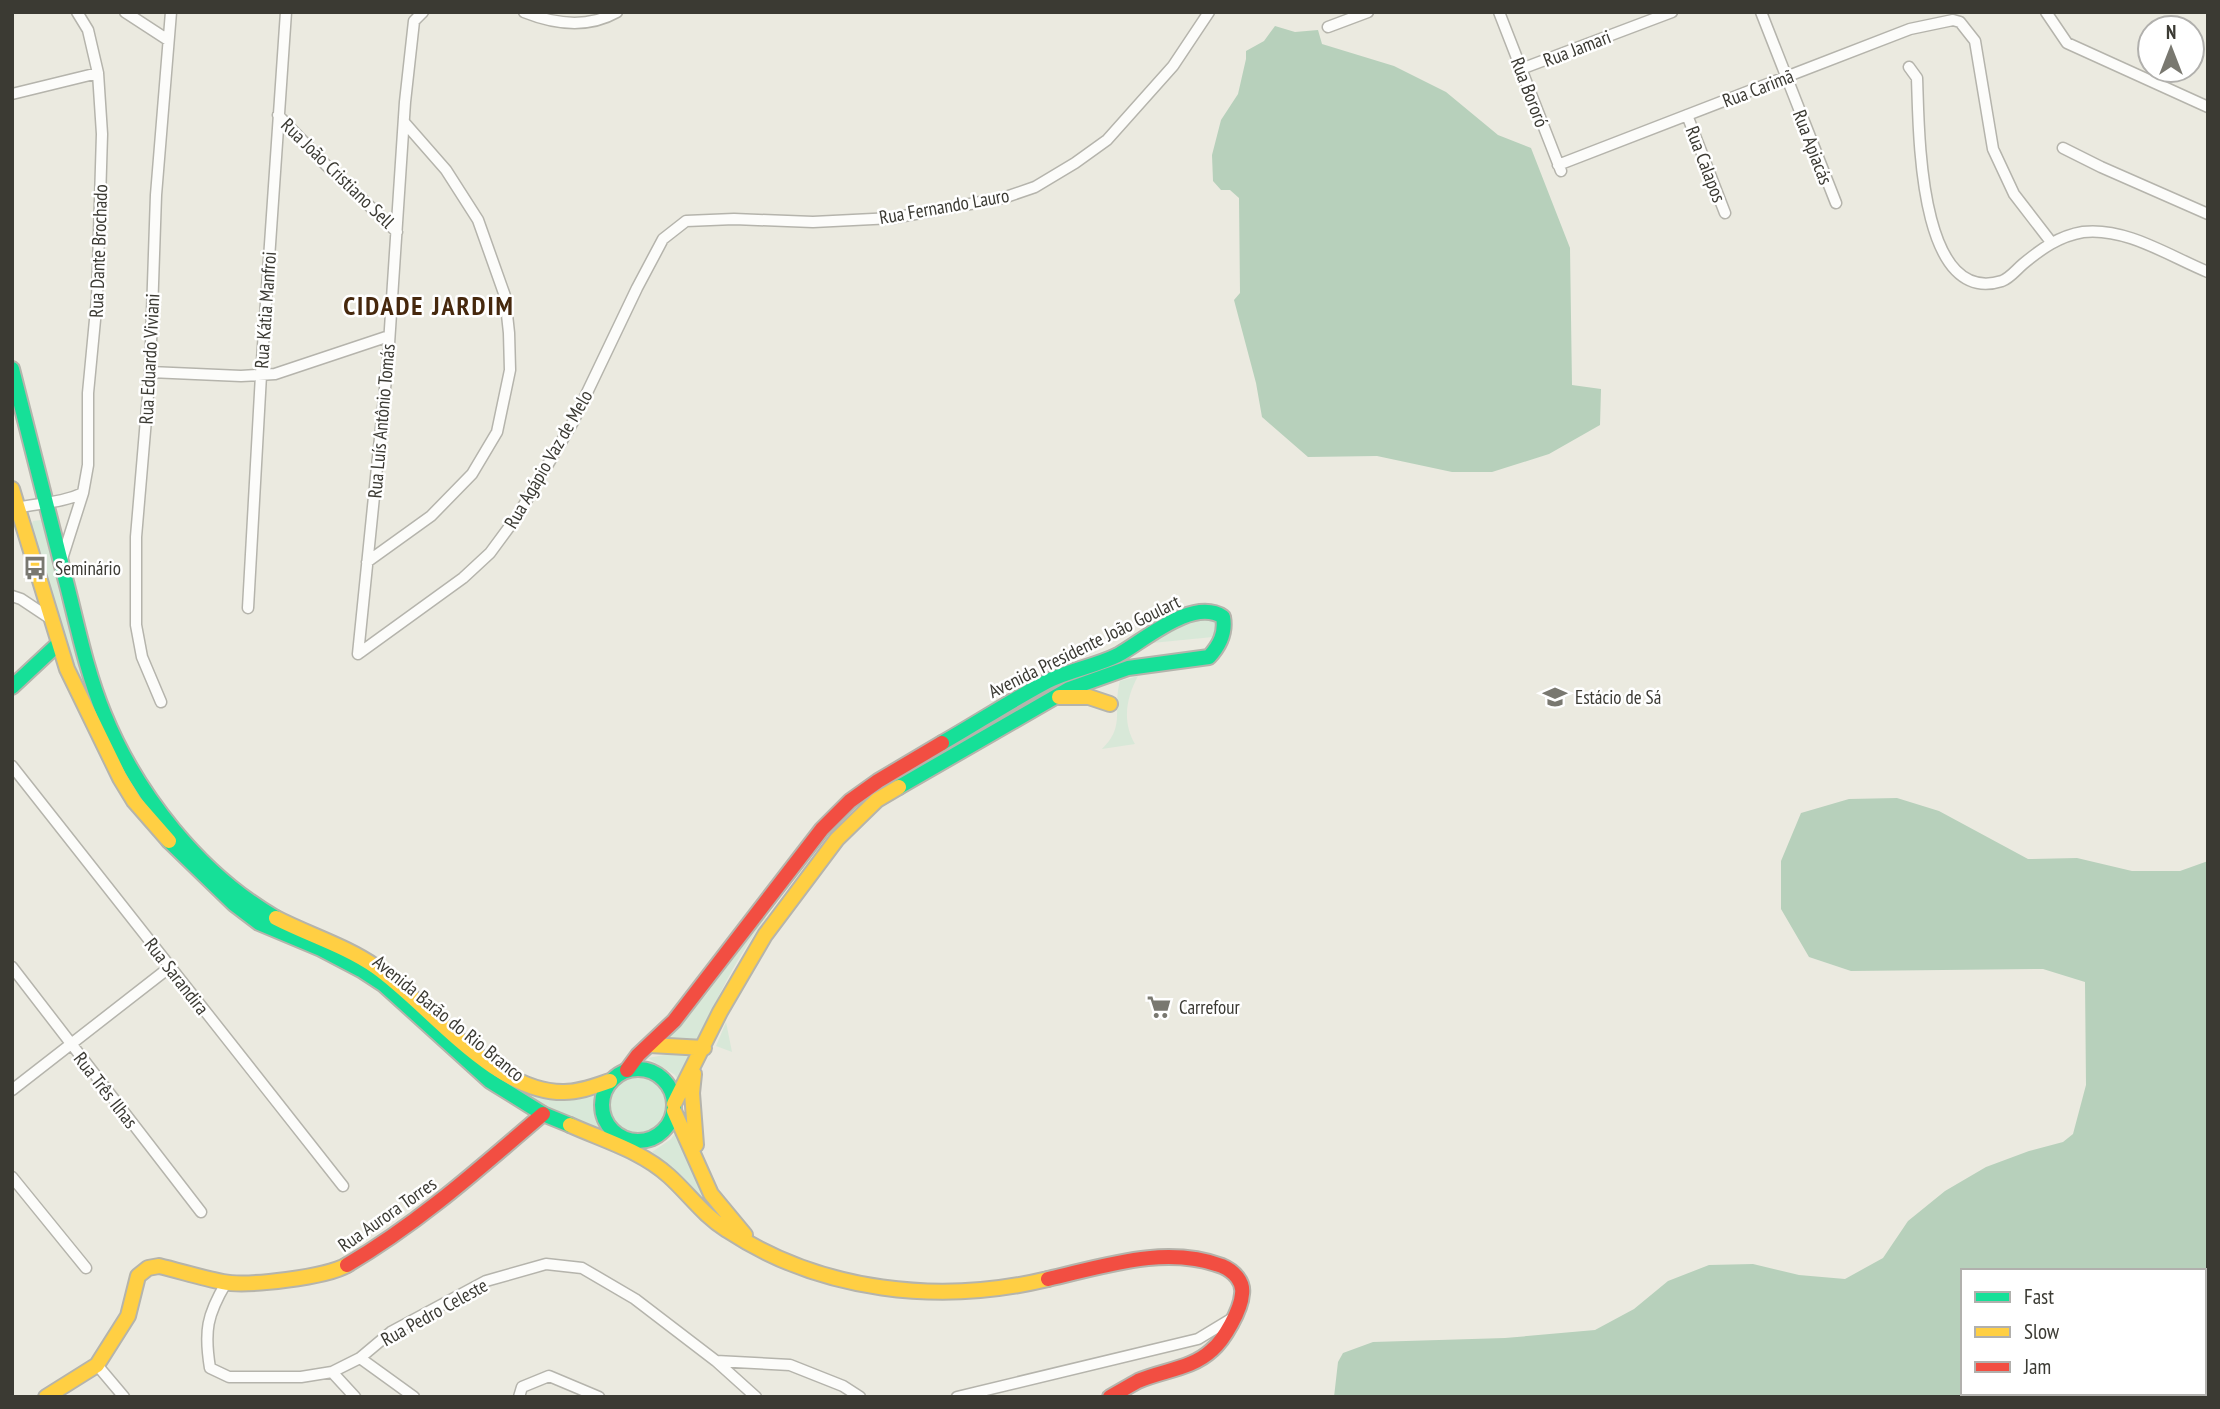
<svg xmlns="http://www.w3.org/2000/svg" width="2220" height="1409" font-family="'PT Sans Narrow',sans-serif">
<rect width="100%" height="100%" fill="#ebeae0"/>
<!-- green -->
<path fill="#d8e8d8" d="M 41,520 L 46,526 L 60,597 L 99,721 L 64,639 L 30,529 L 33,521 Z
M 1204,616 L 1215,619 L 1218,623 L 1216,634 L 1213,637 L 1152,643 L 1186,621 Z
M 1138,676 C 1126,698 1122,722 1135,744 L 1102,749 C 1126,726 1112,710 1120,681 Z
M 764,916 L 766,918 C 737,956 718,996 698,1040 L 669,1038 L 706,995 Z
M 726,1022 L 732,1052 L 716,1046 Z
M 669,1054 L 692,1055 L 680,1084 L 675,1075 L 648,1058 Z
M 486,1069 L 501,1078 L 593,1092 L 594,1110 L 604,1131 L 543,1106 Z
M610 1104a30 30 0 1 1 60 0a30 30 0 1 1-60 0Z
M 678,1129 L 701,1191 L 712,1209 L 708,1209 L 673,1169 L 652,1152 L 671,1139 Z"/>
<!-- forest -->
<path fill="#b7d0bb" d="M 1275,26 L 1295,32 L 1318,30 L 1322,44 L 1394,66 L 1446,92 L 1498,135 L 1531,148 L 1570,248 L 1572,385 L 1601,389 L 1600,425 L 1549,454 L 1492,472 L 1452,472 L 1377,456 L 1308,457 L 1262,417 L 1256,383 L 1234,300 L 1240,293 L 1239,198 L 1230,190 L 1221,190 L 1213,181 L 1212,155 L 1221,120 L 1238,94 L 1246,59 L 1246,51 L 1264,41 Z
M 1897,798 L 1939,811 L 2028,859 L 2077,858 L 2132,871 L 2180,871 L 2208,861 L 2208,1327 L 2204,1330 L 2204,1271 L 1963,1271 L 1963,1393 L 2166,1393 L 2166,1397 L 1334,1397 L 1338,1362 L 1343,1353 L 1373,1342 L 1505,1338 L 1595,1330 L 1634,1309 L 1668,1281 L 1709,1265 L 1753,1264 L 1799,1275 L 1845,1279 L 1883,1258 L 1908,1221 L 1945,1191 L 1986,1167 L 2029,1151 L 2063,1142 L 2073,1134 L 2086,1085 L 2085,982 L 2043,969 L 1851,971 L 1809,957 L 1781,909 L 1781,861 L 1801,813 L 1849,799 Z"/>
<!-- water -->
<path fill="#a4c6d7" d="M 2208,1362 L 2208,1397 L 2181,1397 L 2182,1393 L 2204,1393 L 2204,1366 Z"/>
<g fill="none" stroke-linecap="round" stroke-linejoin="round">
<!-- street casing -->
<g stroke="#b5b4ac" stroke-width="13">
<path id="street" d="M 125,12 L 168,40
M 524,12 C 554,24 587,29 617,12
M 1499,12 L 1561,171
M 1761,12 L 1836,203
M 2046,12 L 2067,43 L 2208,107
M 1328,27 L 1368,12
M 1909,67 L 1917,78 C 1919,126 1917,308 2002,281 C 2010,278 2016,270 2023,264 C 2041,249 2059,236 2083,232 C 2126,227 2169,256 2208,272
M 1521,69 L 1672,12
M 12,94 L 98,73
M 278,115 L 326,165 L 397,232
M 1687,115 L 1725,213
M 2063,148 L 2101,167 L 2208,214
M 1558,165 L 1910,29 L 1953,20 L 1960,22 L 1975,41 L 1993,149 L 2014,194 L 2051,242
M 150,372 L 241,376 L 275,374 L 389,336
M 17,508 C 39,503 62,503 83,493
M 62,559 L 83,493 L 88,465 L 88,393 L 97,299 L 102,134 L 98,73 L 88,30 L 77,12
M 367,562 L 431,516 L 472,474 L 497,432 L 510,370 L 509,333 L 505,296 L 478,220 L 446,170 L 404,122
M 12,596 L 21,599 L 51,619
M 248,608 L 261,375 L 286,12
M 358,654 L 463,578 L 490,553 L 518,515 L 573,422 L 637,288 L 663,239 L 686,221 L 734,219 L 813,222 L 893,218 L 1003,198 L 1035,187 L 1075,163 L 1107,140 L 1173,66 L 1209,12
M 358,654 L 388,359 L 405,102 L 414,21 L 423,12
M 161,702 L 142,657 L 136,625 L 136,537 L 150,372 L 156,195 L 171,12
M 12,766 L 343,1186
M 12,967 L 201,1212
M 12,1090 L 170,967
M 12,1177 L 86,1268
M 226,1283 C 207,1315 204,1331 210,1368 L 229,1377 L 301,1377 L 332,1372 L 360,1358 L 391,1332 L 486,1281 L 546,1264 L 582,1268 L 635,1299 L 716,1361 L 756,1397
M 360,1358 L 414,1397
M 716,1361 L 790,1365 L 843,1386 L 860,1397
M 97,1365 L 124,1397
M 332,1372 L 355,1397
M 519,1397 L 522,1387 L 549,1376 L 599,1397
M 957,1397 L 1198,1339 L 1231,1319"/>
</g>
<!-- fast casing -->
<g stroke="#b5b4ac" stroke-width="18">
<path id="fast" d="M 12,369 C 29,436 46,503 63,570 C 76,618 85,668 104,714 C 137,795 200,874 276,918
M 12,687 L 58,644
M 899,787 L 1069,689 L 1128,668 L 1209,657 C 1220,645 1226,633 1223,617 C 1193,597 1145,640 1118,655 C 1096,666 1070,670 1048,681 C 1012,700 977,723 942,743
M 169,841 L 234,904 L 259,923 L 321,949 L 361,970 L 384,985 L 490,1081 L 543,1114 L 570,1125
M602 1105a36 36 0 1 1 72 0a36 36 0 1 1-72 0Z"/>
</g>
<!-- slow casing -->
<g stroke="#b5b4ac" stroke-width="18">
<path id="slow" d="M 12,489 L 67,669 L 120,778 L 134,801 L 169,841
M 1059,697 L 1089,697 L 1110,704
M 276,918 C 309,935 346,946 376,967 C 430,1005 494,1093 564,1092 C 580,1092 595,1086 610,1081
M 650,1045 L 704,1048
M 694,1074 L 692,1093 L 696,1145
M 674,1104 L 720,1012 L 765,935 L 837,839 L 877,800 L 899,787
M 674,1111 L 711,1194 L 745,1235
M 570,1125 C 603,1140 642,1151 669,1176 C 689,1194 703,1215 727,1230 C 821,1292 940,1305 1048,1279
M 46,1397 L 97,1365 L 128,1316 L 138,1276 L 148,1268 L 159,1266 C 180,1271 202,1278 223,1282 C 247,1287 327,1277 347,1265"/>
</g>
<!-- jam casing -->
<g stroke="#b5b4ac" stroke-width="18">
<path id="jam" d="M 627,1070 L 638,1055 L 674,1021 L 822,829 L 850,801 L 878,781 L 942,743
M 347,1265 C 419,1223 480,1168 543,1114
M 1048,1279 C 1105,1266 1165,1245 1222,1266 C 1234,1271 1244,1282 1242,1294 C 1241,1310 1224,1340 1212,1350 C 1192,1369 1163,1370 1138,1381 C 1129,1386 1119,1392 1110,1397"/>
</g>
<!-- street -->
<use href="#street" stroke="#fcfcfa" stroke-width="10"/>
<!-- fast -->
<use href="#fast" stroke="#16e098" stroke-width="14"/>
<!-- slow -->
<use href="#slow" stroke="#ffcf43" stroke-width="14"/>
<!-- jam -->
<use href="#jam" stroke="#f24e42" stroke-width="14"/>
</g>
<!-- icons -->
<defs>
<g id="bus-bare" transform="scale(1.89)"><path d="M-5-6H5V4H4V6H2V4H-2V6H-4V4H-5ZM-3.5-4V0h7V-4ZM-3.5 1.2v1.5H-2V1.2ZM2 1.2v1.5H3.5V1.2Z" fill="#797870" stroke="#fff" stroke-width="2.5" paint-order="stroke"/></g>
<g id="university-bare" transform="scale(1.89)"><path d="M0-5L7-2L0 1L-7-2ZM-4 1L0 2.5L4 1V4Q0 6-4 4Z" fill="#797870" stroke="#fff" stroke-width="2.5" paint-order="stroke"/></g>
<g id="supermarket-bare" transform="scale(1.89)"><path d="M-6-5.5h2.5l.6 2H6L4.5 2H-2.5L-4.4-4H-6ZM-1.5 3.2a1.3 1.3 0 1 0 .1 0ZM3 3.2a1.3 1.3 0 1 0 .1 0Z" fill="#797870" stroke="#fff" stroke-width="2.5" paint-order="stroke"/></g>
</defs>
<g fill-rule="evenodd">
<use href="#bus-bare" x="35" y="568"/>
<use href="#university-bare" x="1555" y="697"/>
<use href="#supermarket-bare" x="1159" y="1007"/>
</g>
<g text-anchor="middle" stroke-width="5" stroke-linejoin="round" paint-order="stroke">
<!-- street labels -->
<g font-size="19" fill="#3b3a33" stroke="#fff">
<text transform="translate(1577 48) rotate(-21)" y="7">Rua Jamari</text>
<text transform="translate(1758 88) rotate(-21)" y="7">Rua Carimã</text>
<text transform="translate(1530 92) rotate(69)" y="7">Rua Bororó</text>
<text transform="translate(1813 147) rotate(69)" y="7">Rua Apiacás</text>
<text transform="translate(1706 164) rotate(69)" y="7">Rua Calapos</text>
<text transform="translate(338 173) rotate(44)" y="7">Rua João Cristiano Sell</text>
<text transform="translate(944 206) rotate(-10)" y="7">Rua Fernando Lauro</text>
<text transform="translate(98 251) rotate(-88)" y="7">Rua Dante Brochado</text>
<text transform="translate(265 310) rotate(-86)" y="7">Rua Kátia Manfroi</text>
<text transform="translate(149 359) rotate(-87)" y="7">Rua Eduardo Viviani</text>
<text transform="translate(381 421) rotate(-85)" y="7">Rua Luís Antônio Tomás</text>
<text transform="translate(548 459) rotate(-60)" y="7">Rua Agápio Vaz de Melo</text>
<text transform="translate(1084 646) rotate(-26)" y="7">Avenida Presidente João Goulart</text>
<text transform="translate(177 976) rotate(52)" y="7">Rua Sarandira</text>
<text transform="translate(449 1018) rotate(39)" y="7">Avenida Barão do Rio Branco</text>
<text transform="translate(106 1090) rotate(52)" y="7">Rua Três Ilhas</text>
<text transform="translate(387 1214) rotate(-35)" y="7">Rua Aurora Torres</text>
<text transform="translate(434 1312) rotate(-29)" y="7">Rua Pedro Celeste</text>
</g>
<!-- poi labels -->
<g font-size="19" fill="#3b3a33" stroke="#fff" text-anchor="start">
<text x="55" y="575">Seminário</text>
<text x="1575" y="704">Estácio de Sá</text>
<text x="1179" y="1014">Carrefour</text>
</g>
<!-- district labels -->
<g font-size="26" font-weight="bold" letter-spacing="2" fill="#46280d" stroke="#fff">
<text x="429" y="315">CIDADE JARDIM</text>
</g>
</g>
<!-- border -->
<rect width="2220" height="1409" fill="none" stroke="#3b3a33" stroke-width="28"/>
<!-- legend -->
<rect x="1961" y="1269" width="245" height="126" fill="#ffffff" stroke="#b1b0ad" stroke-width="2"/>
<rect x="1975" y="1292" width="35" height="10" fill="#16e098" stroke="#b1b0ad" stroke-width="2"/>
<text x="2024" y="1304" font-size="21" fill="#3b3a33">Fast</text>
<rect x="1975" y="1327" width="35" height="10" fill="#ffcf43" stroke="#b1b0ad" stroke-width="2"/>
<text x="2024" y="1339" font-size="21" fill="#3b3a33">Slow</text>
<rect x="1975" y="1362" width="35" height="10" fill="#f24e42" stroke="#b1b0ad" stroke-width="2"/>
<text x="2024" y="1374" font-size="21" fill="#3b3a33">Jam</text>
<!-- north arrow -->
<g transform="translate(2171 49)"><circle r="33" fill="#ffffff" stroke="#b1b0ad" stroke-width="2"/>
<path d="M0-5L12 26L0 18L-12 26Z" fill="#797870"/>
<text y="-10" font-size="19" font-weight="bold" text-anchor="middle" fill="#3b3a33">N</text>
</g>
</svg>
